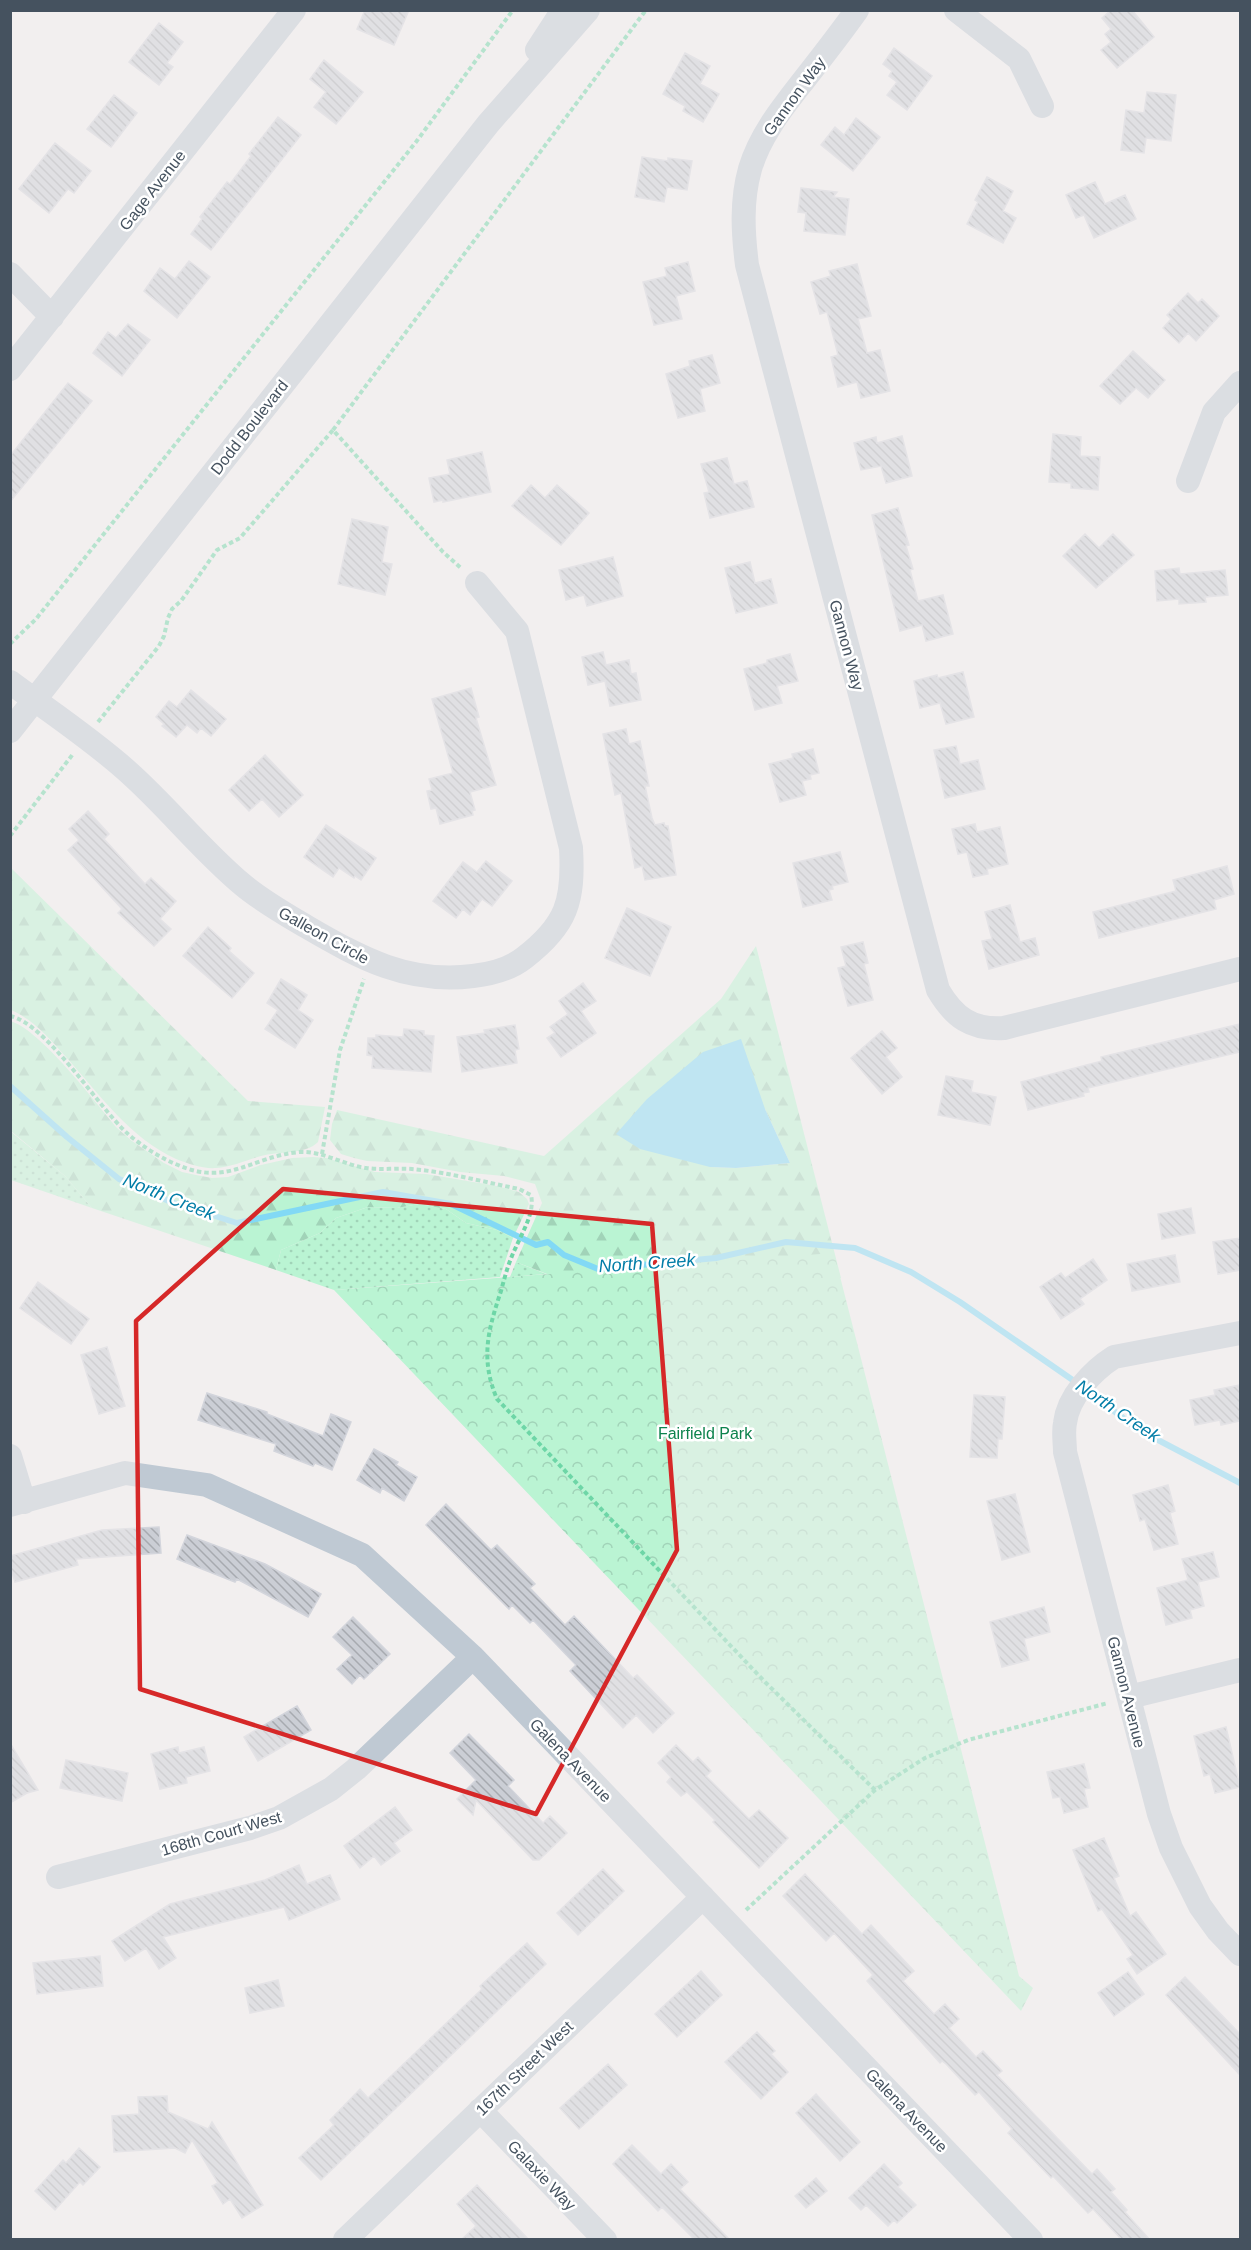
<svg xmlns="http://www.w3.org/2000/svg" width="1251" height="2250" font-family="Helvetica,sans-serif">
<defs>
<pattern id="grass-dots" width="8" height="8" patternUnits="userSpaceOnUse" patternTransform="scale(1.5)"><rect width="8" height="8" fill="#baf4d3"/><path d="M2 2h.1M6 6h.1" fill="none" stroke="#a1d3b8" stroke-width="1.8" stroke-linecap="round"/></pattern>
<pattern id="forest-firs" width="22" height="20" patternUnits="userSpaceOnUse" patternTransform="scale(1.5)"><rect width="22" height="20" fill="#baf4d3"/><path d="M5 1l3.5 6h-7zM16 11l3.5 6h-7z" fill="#a1d3b8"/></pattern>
<pattern id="park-crowns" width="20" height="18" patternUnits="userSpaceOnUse" patternTransform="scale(1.5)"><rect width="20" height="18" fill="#baf4d3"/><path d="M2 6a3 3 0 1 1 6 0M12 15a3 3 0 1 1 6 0" fill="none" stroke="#a1d3b8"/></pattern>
<pattern id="building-back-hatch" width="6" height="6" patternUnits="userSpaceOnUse" patternTransform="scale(1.5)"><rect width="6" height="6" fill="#cbced5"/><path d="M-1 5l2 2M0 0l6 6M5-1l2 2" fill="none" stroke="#a7aab0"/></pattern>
</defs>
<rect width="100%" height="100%" fill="#f2efef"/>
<!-- grass -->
<path fill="url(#grass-dots)" d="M 10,1131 L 65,1176 L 92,1208 L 11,1180 Z
M 419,1204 L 446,1209 L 466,1223 L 497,1230 L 513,1238 L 500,1277 L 334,1290 L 276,1270 L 281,1250 L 320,1233 L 336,1218 L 368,1207 L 397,1208 Z
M 516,1262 L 546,1274 L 510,1277 Z"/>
<!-- forest -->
<path fill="url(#forest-firs)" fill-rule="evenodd" d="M 11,868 L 248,1101 L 325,1107 L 318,1142 C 305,1155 278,1151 261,1156 C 247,1160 232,1167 216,1168 C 203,1169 189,1164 176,1159 C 130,1138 99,1094 66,1057 C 48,1037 35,1021 11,1010 Z
M 756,946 L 841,1278 L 547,1274 L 516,1262 L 542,1203 L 535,1184 L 504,1176 L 460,1172 L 412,1163 L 367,1161 L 354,1158 L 341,1154 L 330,1140 L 332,1124 L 337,1110 L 544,1156 L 721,999 ZM 765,1109 L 790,1163 L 736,1168 L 710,1167 Z
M 10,1021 C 40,1029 95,1102 117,1128 L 132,1141 L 164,1163 L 182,1172 L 196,1175 L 212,1178 L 228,1177 L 261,1165 L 292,1158 L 313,1157 L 326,1158 L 375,1172 L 426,1174 L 497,1186 L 519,1192 L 527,1199 L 529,1204 L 513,1238 L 497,1230 L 466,1223 L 446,1209 L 419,1204 L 397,1208 L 368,1207 L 336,1218 L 320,1233 L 281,1250 L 276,1270 L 92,1208 L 65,1176 L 11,1131 Z"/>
<!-- park -->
<path fill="url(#park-crowns)" d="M 834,1253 L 1019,1976 L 1033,1988 L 1021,2011 L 334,1290 Z"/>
<!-- water -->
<path fill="#82d9f5" d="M 741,1039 L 765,1109 L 790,1163 L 736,1168 L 710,1167 L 640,1149 L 616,1134 L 647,1099 L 703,1052 Z"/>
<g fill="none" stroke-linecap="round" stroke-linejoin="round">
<!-- stream -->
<path stroke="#82d9f5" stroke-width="6" d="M 10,1086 L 67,1137 L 119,1179 L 171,1202 L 237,1223 L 383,1192 L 451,1204 L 536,1245 L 548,1242 L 564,1255 L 598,1269 L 716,1258 L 786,1242 L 855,1248 L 911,1272 L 960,1302 L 1077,1383
M 1085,1389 L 1139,1430 L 1240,1483"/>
</g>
<!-- building -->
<path fill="url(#building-back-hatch)" stroke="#d3d5dc" stroke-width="1.5" d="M 365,10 L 409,10 L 394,45 L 357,29 Z
M 1111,10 L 1132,10 L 1154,37 L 1117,68 L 1101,50 L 1111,42 L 1105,34 L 1111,29 L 1102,18 Z
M 159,23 L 183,42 L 167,63 L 173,67 L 159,85 L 129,62 Z
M 894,48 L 932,76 L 907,110 L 887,95 L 897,82 L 889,76 L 892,71 L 883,64 Z
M 685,53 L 710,66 L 700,84 L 719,94 L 703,122 L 683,111 L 685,106 L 663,94 Z
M 324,60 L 363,92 L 336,124 L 314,107 L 326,92 L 310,79 Z
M 1147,92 L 1176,95 L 1171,141 L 1146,138 L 1144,153 L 1121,150 L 1126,110 L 1144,113 Z
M 114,95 L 137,113 L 111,147 L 87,129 Z
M 278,117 L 301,135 L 211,250 L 191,234 L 202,219 L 200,217 L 227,182 L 230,184 L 251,156 L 249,154 Z
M 856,118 L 880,137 L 853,171 L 821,145 L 835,127 L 844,135 Z
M 55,143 L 91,171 L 74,193 L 68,189 L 49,213 L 19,189 Z
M 642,157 L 668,161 L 668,158 L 692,161 L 687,190 L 667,187 L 664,202 L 635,197 Z
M 987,177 L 1013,191 L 1003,211 L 1016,218 L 1003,243 L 967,224 L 978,202 L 975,200 Z
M 1095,182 L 1105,204 L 1125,195 L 1136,219 L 1094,238 L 1084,215 L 1076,218 L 1066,195 Z
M 801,188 L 837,192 L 833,197 L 849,199 L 845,235 L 804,231 L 806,213 L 798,212 Z
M 189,261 L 210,277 L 177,318 L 144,291 L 160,268 L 175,279 Z
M 688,262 L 695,291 L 676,296 L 682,319 L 654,325 L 643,282 L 667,276 L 665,268 Z
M 857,264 L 871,316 L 858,319 L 867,353 L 880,350 L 890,391 L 861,398 L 857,382 L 838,387 L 831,357 L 838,355 L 827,312 L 820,314 L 811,282 L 831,276 L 829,271 Z
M 1188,293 L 1198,303 L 1202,299 L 1219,316 L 1196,341 L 1188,333 L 1179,343 L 1163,328 L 1171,319 L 1167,315 Z
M 128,324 L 150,340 L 122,376 L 93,353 L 108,332 L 116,338 Z
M 1133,351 L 1165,380 L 1148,398 L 1136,388 L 1120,404 L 1100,386 Z
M 712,355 L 720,383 L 700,389 L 705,411 L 678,418 L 666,374 L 690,366 L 689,361 Z
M 68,383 L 92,401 L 10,502 L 10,456 Z
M 1053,434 L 1081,437 L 1080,456 L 1100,457 L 1098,490 L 1071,488 L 1071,483 L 1049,482 Z
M 902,436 L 912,476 L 886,483 L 881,466 L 861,470 L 854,443 L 876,437 L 877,443 Z
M 482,452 L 491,492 L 443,502 L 443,500 L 434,502 L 429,478 L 450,474 L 447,460 Z
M 727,458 L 734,484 L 747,481 L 754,507 L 710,518 L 704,493 L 709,492 L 701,464 Z
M 531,485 L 545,498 L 557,485 L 589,513 L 561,545 L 512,506 Z
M 898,508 L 909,545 L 906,546 L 913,569 L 910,570 L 918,601 L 943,595 L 953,634 L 926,641 L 922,625 L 900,631 L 872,515 Z
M 352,519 L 388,527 L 382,562 L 392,564 L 385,595 L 338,584 Z
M 1085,534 L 1099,548 L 1113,534 L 1134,555 L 1096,588 L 1063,556 Z
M 613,557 L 623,596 L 587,606 L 584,595 L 566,600 L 559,570 Z
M 750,562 L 755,583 L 771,579 L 777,603 L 736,613 L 725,568 Z
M 1179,568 L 1180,574 L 1225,570 L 1228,595 L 1205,597 L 1206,602 L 1179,604 L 1179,599 L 1157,601 L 1155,571 Z
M 603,652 L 606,665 L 629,660 L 631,674 L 636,673 L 641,700 L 610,706 L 605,681 L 588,685 L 582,657 Z
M 790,654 L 798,681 L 777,686 L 782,703 L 755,710 L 744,669 L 767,663 L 767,660 Z
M 963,672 L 974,717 L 946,724 L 940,703 L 920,708 L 914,681 L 937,675 L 938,678 Z
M 471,688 L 479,717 L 476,718 L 496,785 L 470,792 L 475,810 L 472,811 L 473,815 L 440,824 L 436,808 L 431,809 L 427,791 L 432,790 L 429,779 L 453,773 L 432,699 Z
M 191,690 L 226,719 L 211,736 L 201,728 L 197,733 L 187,725 L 176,737 L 162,726 L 164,724 L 156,717 L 169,701 L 177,707 Z
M 626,729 L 629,744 L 640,741 L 649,786 L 645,786 L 652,818 L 655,825 L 664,823 L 665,826 L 668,826 L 676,875 L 645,880 L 642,866 L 635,868 L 621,793 L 615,795 L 603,734 Z
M 956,746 L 960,764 L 978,760 L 985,789 L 945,798 L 934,750 Z
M 813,749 L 819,773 L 810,775 L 811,779 L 802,781 L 806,795 L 780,802 L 769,764 L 793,758 L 792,754 Z
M 265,755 L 303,795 L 279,817 L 262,799 L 249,811 L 229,790 Z
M 88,811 L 109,834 L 104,839 L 145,884 L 151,878 L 176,901 L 160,919 L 171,929 L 154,946 L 118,913 L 122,909 L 68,850 L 79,840 L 69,829 Z
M 975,824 L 977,832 L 1000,827 L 1008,864 L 987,869 L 988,874 L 973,877 L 967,852 L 958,854 L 952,829 Z
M 326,825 L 376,858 L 361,880 L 355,876 L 354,878 L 339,868 L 333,877 L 304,857 Z
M 840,852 L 848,882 L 832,886 L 833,889 L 829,890 L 832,900 L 803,907 L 793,863 Z
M 486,861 L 512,881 L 492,906 L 482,899 L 470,915 L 463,909 L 456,918 L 433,901 L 463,862 L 477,872 Z
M 1227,866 L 1234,894 L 1214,900 L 1216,909 L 1099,938 L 1093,912 L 1176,891 L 1173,880 Z
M 1010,905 L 1020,942 L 1035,938 L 1039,955 L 989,969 L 982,941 L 992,939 L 985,912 Z
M 627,908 L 671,927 L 650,976 L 605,958 Z
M 208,927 L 231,948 L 229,951 L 254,973 L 232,998 L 183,956 Z
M 863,942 L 868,963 L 864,964 L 873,1000 L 848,1006 L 838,968 L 846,966 L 841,947 Z
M 281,979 L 307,995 L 298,1010 L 313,1020 L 295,1048 L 265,1029 L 278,1010 L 267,1003 Z
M 583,983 L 596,1001 L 581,1011 L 596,1033 L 561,1057 L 547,1038 L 555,1033 L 550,1027 L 568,1014 L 559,1001 Z
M 1240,1024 L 1240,1052 L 1088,1088 L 1089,1092 L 1083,1093 L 1084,1096 L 1028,1110 L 1021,1082 L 1102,1061 L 1101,1057 Z
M 515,1025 L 519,1049 L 515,1050 L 517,1063 L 462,1072 L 457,1037 L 485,1033 L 484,1030 Z
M 404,1029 L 424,1031 L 424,1035 L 434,1036 L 431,1072 L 372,1068 L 373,1056 L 367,1055 L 368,1038 L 376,1038 L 376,1035 L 403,1037 Z
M 882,1031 L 897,1048 L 886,1057 L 902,1077 L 882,1094 L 851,1058 Z
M 946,1076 L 973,1081 L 971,1092 L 996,1097 L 990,1125 L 938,1115 Z
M 1191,1208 L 1195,1233 L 1162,1239 L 1158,1214 Z
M 1240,1238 L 1240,1270 L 1218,1274 L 1213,1242 Z
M 1175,1255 L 1180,1282 L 1132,1291 L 1127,1264 Z
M 1093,1259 L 1107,1280 L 1080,1299 L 1084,1304 L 1061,1319 L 1040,1287 L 1061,1273 L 1065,1278 Z
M 38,1282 L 89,1319 L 71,1344 L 20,1308 Z
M 107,1347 L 125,1406 L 99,1414 L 81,1355 Z
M 1240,1385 L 1240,1421 L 1221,1425 L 1220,1420 L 1195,1425 L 1190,1400 L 1215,1395 L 1214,1390 Z
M 207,1393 L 267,1412 L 267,1414 L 323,1436 L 331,1414 L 351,1422 L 332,1470 L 315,1463 L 313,1466 L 274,1451 L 276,1444 L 198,1420 Z
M 974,1395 L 1005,1397 L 1002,1439 L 998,1439 L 997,1458 L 970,1457 Z
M 374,1449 L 398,1462 L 396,1465 L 417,1477 L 404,1501 L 382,1488 L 380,1493 L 357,1480 Z
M 1168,1485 L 1175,1511 L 1170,1513 L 1178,1544 L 1154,1550 L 1145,1519 L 1140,1521 L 1133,1495 Z
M 1015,1494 L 1030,1552 L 1002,1560 L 987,1501 Z
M 446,1504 L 491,1550 L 497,1545 L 535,1584 L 530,1588 L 565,1625 L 574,1616 L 633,1678 L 637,1675 L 674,1713 L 653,1733 L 636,1715 L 623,1728 L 570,1671 L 576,1665 L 533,1620 L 530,1623 L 512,1605 L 509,1609 L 426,1525 Z
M 159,1527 L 161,1553 L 76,1559 L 78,1565 L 15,1582 L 10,1566 L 10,1556 L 102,1530 Z
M 187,1535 L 265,1564 L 321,1594 L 308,1617 L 237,1579 L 235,1582 L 177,1559 Z
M 1213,1552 L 1219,1577 L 1198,1582 L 1204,1606 L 1190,1610 L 1192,1618 L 1166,1625 L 1157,1588 L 1188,1580 L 1182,1559 Z
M 1044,1607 L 1050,1632 L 1024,1639 L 1029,1660 L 1002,1667 L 990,1622 Z
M 353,1617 L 390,1654 L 364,1679 L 360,1675 L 352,1684 L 337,1669 L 352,1655 L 333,1637 Z
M 297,1706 L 311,1730 L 258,1761 L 244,1737 Z
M 1226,1727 L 1240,1787 L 1215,1793 L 1210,1774 L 1204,1776 L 1194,1736 Z
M 469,1734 L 514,1780 L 508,1786 L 543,1823 L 550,1816 L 567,1833 L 539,1860 L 533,1860 L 476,1800 L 473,1815 L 457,1799 L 476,1780 L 450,1753 Z
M 10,1743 L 38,1790 L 27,1793 L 10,1803 Z
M 676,1745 L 693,1762 L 698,1757 L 711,1771 L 706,1776 L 749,1819 L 759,1810 L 788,1838 L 759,1868 L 713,1822 L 715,1820 L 687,1792 L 681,1796 L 667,1782 L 671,1777 L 658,1763 Z
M 178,1747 L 179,1753 L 204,1747 L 210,1771 L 186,1777 L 187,1783 L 160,1789 L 151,1754 Z
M 66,1760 L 128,1773 L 122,1801 L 60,1788 Z
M 1084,1764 L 1090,1788 L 1084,1789 L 1088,1807 L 1064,1813 L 1060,1797 L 1053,1798 L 1047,1772 Z
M 395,1807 L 412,1830 L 394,1843 L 400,1851 L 381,1865 L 374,1856 L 360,1868 L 344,1846 Z
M 1104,1838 L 1119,1876 L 1114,1878 L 1130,1916 L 1136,1912 L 1166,1954 L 1137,1974 L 1127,1959 L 1133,1955 L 1102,1909 L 1098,1911 L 1073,1850 Z
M 299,1865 L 307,1884 L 330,1875 L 340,1899 L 289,1920 L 284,1907 L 163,1937 L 176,1958 L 159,1969 L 146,1948 L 125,1961 L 112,1941 L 170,1904 L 265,1880 Z
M 603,1869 L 624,1891 L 578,1935 L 557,1913 Z
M 805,1874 L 862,1934 L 871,1925 L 914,1971 L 903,1981 L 934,2014 L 945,2004 L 959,2019 L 949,2028 L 976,2057 L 983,2051 L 1002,2071 L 997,2075 L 1031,2111 L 1092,2174 L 1097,2169 L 1115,2189 L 1111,2192 L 1127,2210 L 1125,2212 L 1150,2240 L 1122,2240 L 1093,2209 L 1088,2213 L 1053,2176 L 1051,2178 L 1008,2133 L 1012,2129 L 979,2092 L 975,2095 L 946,2064 L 942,2061 L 940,2063 L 867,1981 L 873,1975 L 834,1933 L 826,1941 L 783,1896 Z
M 527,1943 L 546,1964 L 321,2180 L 299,2158 L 334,2125 L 330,2120 L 360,2089 L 368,2098 L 482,1989 L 480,1986 Z
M 100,1956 L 103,1986 L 37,1994 L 33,1963 Z
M 701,1971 L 722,1995 L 677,2037 L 655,2014 Z
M 1128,1972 L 1144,1994 L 1114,2016 L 1098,1993 Z
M 1185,1977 L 1240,2034 L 1240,2075 L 1166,1995 Z
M 278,1980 L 284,2006 L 250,2013 L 245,1988 Z
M 757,2032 L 775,2051 L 771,2054 L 788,2072 L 761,2099 L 725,2062 Z
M 608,2064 L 627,2085 L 579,2129 L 560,2108 Z
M 816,2094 L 860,2142 L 840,2161 L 796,2113 Z
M 167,2096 L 168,2112 L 208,2129 L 212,2122 L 263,2205 L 242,2218 L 230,2199 L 223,2204 L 212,2186 L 218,2183 L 192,2140 L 185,2153 L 175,2148 L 114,2152 L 112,2116 L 139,2114 L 138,2097 Z
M 632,2145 L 661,2174 L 671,2164 L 688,2182 L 680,2189 L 730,2240 L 695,2240 L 662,2207 L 658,2211 L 613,2164 Z
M 79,2148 L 100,2167 L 83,2185 L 80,2182 L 55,2210 L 35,2191 L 63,2160 L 66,2163 Z
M 884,2164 L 902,2183 L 898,2187 L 916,2205 L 897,2223 L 894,2220 L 888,2226 L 866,2205 L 861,2210 L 849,2198 Z
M 816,2178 L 827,2191 L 806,2208 L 795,2196 Z
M 477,2185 L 529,2240 L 461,2240 L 476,2226 L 457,2204 Z"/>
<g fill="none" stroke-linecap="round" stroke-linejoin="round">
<!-- path -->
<path stroke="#6ed6a7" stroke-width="4" stroke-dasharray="4.5 3" stroke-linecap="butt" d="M 333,430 L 646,10
M 10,644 L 36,619 L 416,142 L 513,10
M 98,722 L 159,646 L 164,636 L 168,618 L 172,609 L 181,601 L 217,550 L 240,538 L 333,430 L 443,552 L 461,568
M 10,836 L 73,754
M 10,1016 C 47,1024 98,1107 128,1134 C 142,1146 160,1158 178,1165 C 228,1187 252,1156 300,1152 C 323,1151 344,1165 366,1168 C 381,1170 397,1168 412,1169 C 447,1172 484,1182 519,1189 L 531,1195 C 535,1212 523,1231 516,1247 C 509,1261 505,1276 501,1291 C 488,1330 480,1359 497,1399 L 765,1682 L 875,1790
M 322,1154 L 340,1050 L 364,979
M 746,1910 L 875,1790 L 925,1758 L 968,1740 L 1108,1703"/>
<!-- minor -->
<path stroke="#bfc9d3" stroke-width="24" d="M 857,10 C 840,34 822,57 804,80 C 783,107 760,135 750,169 C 741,201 743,233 747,265 L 938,990 C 954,1017 971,1030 1004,1028 L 1240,969
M 956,10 L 1019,59 L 1042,106
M 537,50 L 563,10
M 10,274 L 52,317
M 10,369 L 294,10
M 1188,481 L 1214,412 L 1240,383
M 10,682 C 49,711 90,738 126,770 C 167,806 201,850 243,885 C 262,901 285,914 307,927 C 362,959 408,984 473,976 C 491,974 510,969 524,958 C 567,925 574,901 571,848 L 517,631 L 477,583
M 10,731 L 488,124 L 588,10
M 1240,1333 L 1114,1357 C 1092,1371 1068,1397 1065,1423 C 1063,1432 1065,1443 1065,1452 L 1159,1814 L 1171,1848 L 1200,1906 L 1218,1931 L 1240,1954
M 10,1456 L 24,1502
M 10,1505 L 125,1473 L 207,1485 L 362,1555 L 473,1657 L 1031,2240
M 1129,1697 L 1240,1670
M 58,1877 L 250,1828 L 279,1818 L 331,1789 L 356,1769 L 473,1657
M 480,2110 L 605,2240
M 345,2240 L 703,1897"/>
</g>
<!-- marked area -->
<path d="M0 0H1251V2250H0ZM 283,1189 L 652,1224 L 677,1550 L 536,1814 L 140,1689 L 136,1321 Z" fill="#f2efef" fill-opacity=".55" fill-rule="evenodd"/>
<path fill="none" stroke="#d62828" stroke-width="4.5" stroke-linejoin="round" d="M 283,1189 L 652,1224 L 677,1550 L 536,1814 L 140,1689 L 136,1321 Z"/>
<g text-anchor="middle" stroke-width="5" stroke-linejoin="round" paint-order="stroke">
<!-- street labels -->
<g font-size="16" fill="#45525f" stroke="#fff">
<text transform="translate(794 96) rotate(-54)" y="6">Gannon Way</text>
<text transform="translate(152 190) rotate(-52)" y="6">Gage Avenue</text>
<text transform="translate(249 427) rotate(-52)" y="6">Dodd Boulevard</text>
<text transform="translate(847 645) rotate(75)" y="6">Gannon Way</text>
<text transform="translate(324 935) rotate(29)" y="6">Galleon Circle</text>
<text transform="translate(1127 1692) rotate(76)" y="6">Gannon Avenue</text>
<text transform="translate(571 1760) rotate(46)" y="6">Galena Avenue</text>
<text transform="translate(221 1833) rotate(-16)" y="6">168th Court West</text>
<text transform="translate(524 2068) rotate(-44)" y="6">167th Street West</text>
<text transform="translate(907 2110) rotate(46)" y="6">Galena Avenue</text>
<text transform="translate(542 2175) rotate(46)" y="6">Galaxie Way</text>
</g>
<!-- park labels -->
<g font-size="16" fill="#0d834d" stroke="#fff">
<text x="705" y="1439">Fairfield Park</text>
</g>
<!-- water labels -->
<g font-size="18" font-style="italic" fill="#027da7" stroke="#fff">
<text transform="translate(169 1197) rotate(22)" y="6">North Creek</text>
<text transform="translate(647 1263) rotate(-4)" y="6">North Creek</text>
<text transform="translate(1118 1411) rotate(34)" y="6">North Creek</text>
</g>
</g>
<!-- border -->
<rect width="1251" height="2250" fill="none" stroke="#45525f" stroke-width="24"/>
</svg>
